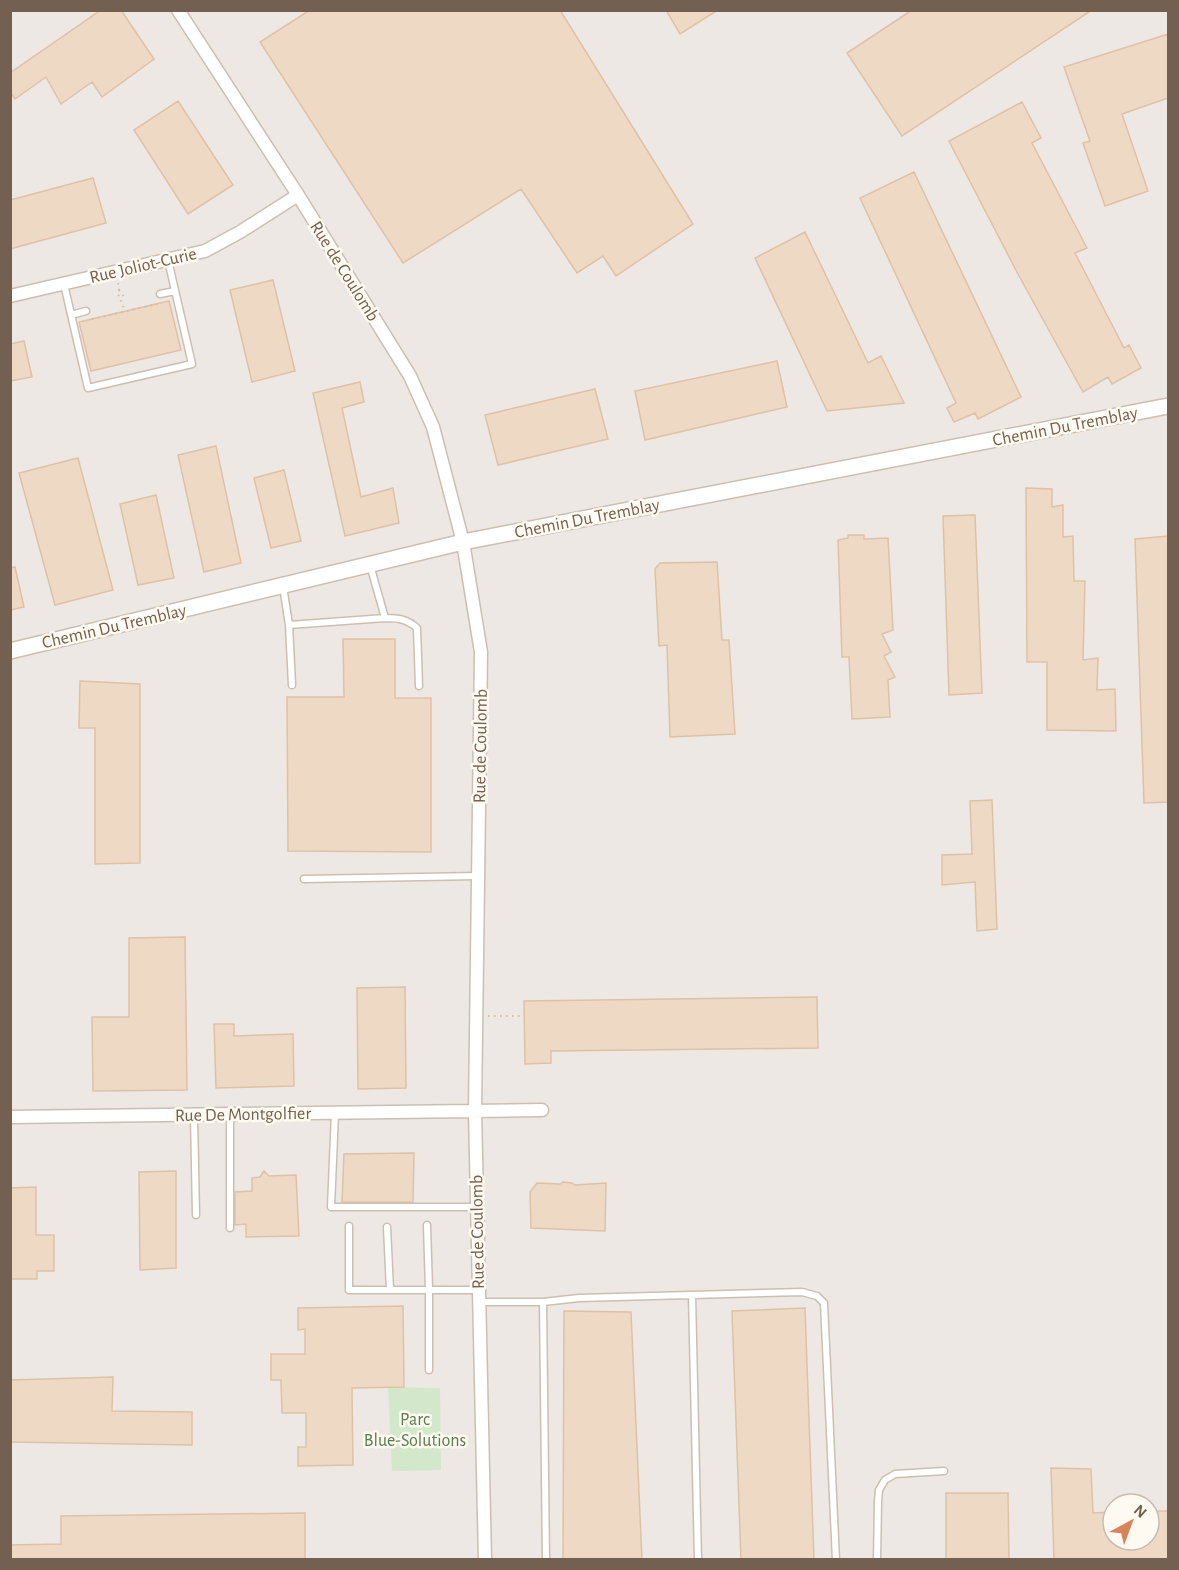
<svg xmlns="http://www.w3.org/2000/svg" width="1179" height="1570" font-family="'Alegreya Sans',sans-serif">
<rect width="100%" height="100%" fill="#fbf6eb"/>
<!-- industrial -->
<path fill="#ede8e3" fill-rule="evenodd" d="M 11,11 L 1168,11 L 1168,1559 L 11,1560 ZM 1113,1504 L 1149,1504 L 1149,1540 L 1113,1540 Z"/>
<!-- green -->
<path fill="#d3e8ca" d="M 388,1387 L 440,1388 L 441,1470 L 392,1471 Z"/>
<!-- building -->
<path fill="#eed9c5" stroke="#dfc1a6" stroke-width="1.5" d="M 101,10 L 121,10 L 154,59 L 102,97 L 92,82 L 61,104 L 46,77 L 15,99 L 10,92 L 10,73 Z
M 310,10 L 560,10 L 693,224 L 616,276 L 603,256 L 577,273 L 521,189 L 403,263 L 260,42 Z
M 666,10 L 718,10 L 680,34 Z
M 912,10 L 1092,10 L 902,136 L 847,53 Z
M 1168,34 L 1168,98 L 1122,114 L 1148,191 L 1105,206 L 1083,143 L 1090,141 L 1064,67 Z
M 178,101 L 233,185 L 188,214 L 134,130 Z
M 1022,102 L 1041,138 L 1032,143 L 1087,248 L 1075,253 L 1124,348 L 1129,345 L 1141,368 L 1112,384 L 1108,377 L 1083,392 L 1019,276 L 949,141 Z
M 914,172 L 1021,397 L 978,419 L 975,413 L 954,422 L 947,408 L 956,403 L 860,198 Z
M 93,178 L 106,223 L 10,249 L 10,200 Z
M 805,232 L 868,363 L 881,356 L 904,403 L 827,411 L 755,258 Z
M 273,280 L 295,371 L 252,382 L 230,290 Z
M 169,301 L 181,350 L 91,371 L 79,322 Z
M 24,341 L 32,377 L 10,381 L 10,344 Z
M 777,361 L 787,407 L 645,440 L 635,391 Z
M 360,382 L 364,402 L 342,408 L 361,497 L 393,488 L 399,523 L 345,536 L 313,393 Z
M 595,389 L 608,439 L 498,465 L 485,415 Z
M 216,446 L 241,563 L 204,572 L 178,455 Z
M 78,458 L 113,590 L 55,605 L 19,473 Z
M 284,470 L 301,541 L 271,548 L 254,478 Z
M 1026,488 L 1052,489 L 1052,507 L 1063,505 L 1063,537 L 1073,536 L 1074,581 L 1085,581 L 1083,660 L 1098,658 L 1097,690 L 1115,689 L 1116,731 L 1047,730 L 1047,662 L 1027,662 Z
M 156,495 L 174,578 L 138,585 L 120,504 Z
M 975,515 L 982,693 L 949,695 L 943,516 Z
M 848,535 L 864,535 L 864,539 L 888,538 L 893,630 L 882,634 L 891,652 L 884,656 L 895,677 L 888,680 L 890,717 L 852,719 L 849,657 L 842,657 L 838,540 L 848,538 Z
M 1168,536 L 1168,802 L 1144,803 L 1135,539 Z
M 717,562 L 722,640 L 729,640 L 735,734 L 670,737 L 667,645 L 659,646 L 655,569 L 660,563 Z
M 15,567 L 24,607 L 10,610 L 10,568 Z
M 343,639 L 395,639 L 395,698 L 431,698 L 431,852 L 288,851 L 287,697 L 344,697 Z
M 80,681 L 140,684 L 140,863 L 95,864 L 95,728 L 79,728 Z
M 992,800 L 997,929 L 977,931 L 975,882 L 942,885 L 942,855 L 972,854 L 970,801 Z
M 185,937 L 187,1090 L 93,1091 L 92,1017 L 129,1017 L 129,938 Z
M 405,987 L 406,1088 L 358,1089 L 357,988 Z
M 817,997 L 818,1048 L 551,1051 L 551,1063 L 525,1064 L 524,1001 Z
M 214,1024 L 234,1024 L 234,1036 L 293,1034 L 294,1086 L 216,1088 Z
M 414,1153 L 413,1202 L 342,1202 L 344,1154 Z
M 176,1171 L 176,1268 L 140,1270 L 139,1172 Z
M 264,1171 L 269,1176 L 296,1175 L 299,1236 L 246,1237 L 246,1224 L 235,1225 L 235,1192 L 252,1191 L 252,1178 L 260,1177 Z
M 563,1182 L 572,1183 L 575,1185 L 606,1183 L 605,1231 L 531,1228 L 530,1192 L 537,1183 L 560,1184 Z
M 36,1187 L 36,1235 L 54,1235 L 54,1271 L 37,1271 L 37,1279 L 10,1279 L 10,1188 Z
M 403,1306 L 404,1387 L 352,1388 L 353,1465 L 298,1466 L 298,1447 L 306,1447 L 306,1413 L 282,1413 L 281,1380 L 271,1380 L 271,1354 L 305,1354 L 305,1329 L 298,1330 L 298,1308 Z
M 805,1308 L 814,1560 L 741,1560 L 732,1311 Z
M 564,1311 L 631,1312 L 642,1560 L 563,1560 Z
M 113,1377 L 112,1411 L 192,1412 L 192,1445 L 10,1442 L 10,1380 Z
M 1051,1468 L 1091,1469 L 1093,1513 L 1113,1512 L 1113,1540 L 1149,1540 L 1149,1511 L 1168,1511 L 1168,1560 L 1054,1560 Z
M 946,1493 L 1008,1493 L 1009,1560 L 946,1560 Z
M 305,1513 L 305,1560 L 10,1560 L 10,1545 L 61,1544 L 61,1516 Z"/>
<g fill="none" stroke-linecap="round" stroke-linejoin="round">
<!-- service casing -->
<g stroke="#ccbfb1" stroke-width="9">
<path id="service" d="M 64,284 L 88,388 L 192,364 L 168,260
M 160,294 L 175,291
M 71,315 L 86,311
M 283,586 L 289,625 L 385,618 L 370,565
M 385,618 C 398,618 407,619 417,628 L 419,686
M 289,625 L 292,685
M 304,879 L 478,876
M 335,1113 L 331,1207 L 477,1207
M 230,1114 L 230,1228
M 194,1115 L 196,1215
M 427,1225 L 429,1290 L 429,1370
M 349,1226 L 349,1290 L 478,1290
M 387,1227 L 390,1290
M 692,1295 L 698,1560
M 479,1302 L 543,1302 L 546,1560
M 543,1302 L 579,1298 L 802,1292 L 817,1296 L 824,1303 L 836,1560
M 877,1560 L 878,1501 L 879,1490 L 885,1480 L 895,1474 L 944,1471"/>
</g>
<!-- minor casing -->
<g stroke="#ccbfb1" stroke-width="15">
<path id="minor" d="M 178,10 L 298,195 L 410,376 L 433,427 L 463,542 L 481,652 L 475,1111 L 485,1560
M 10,296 L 205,251 L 240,232 L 298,195
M 10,1117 L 542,1110"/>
</g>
<!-- tertiary casing -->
<g stroke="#ccbfb1" stroke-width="18">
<path id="tertiary" d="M 10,651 L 463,542 L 1168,406"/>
</g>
<!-- path -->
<path stroke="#d3bda7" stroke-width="2" stroke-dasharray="1.5 4.5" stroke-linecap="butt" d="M 118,283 L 119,290 L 118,294 L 125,311
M 119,290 L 124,297 L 122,300
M 92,319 L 157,304
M 488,1016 L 524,1016"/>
<!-- service -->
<use href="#service" stroke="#fff" stroke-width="6"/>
<!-- minor -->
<use href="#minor" stroke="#fff" stroke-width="12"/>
<!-- tertiary -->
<use href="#tertiary" stroke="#fff" stroke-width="15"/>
</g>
<g text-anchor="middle" stroke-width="5" stroke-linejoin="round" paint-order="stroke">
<!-- street labels -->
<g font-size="18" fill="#746050" stroke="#fefaf1">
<text transform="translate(143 265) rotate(-13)" y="6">Rue Joliot-Curie</text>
<text transform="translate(345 271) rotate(58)" y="6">Rue de Coulomb</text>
<text transform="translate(1065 426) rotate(-11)" y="6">Chemin Du Tremblay</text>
<text transform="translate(587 518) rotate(-11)" y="6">Chemin Du Tremblay</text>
<text transform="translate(114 626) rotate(-13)" y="6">Chemin Du Tremblay</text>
<text transform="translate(480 746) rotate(-89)" y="6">Rue de Coulomb</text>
<text transform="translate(243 1114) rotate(-1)" y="6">Rue De Montgolfier</text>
<text transform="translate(477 1232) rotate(-91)" y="6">Rue de Coulomb</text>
</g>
<!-- park labels -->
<g font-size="18" fill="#557e4c" stroke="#fefaf1">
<text x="415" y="1425">Parc<tspan x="415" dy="21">Blue-Solutions</tspan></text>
</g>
</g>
<!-- border -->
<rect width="1179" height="1570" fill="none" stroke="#746050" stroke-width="24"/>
<!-- north arrow -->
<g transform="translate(1131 1522) rotate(41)"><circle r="28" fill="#fefaf1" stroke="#c7bcb1" stroke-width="1.5"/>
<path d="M0-4.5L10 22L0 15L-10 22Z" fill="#d9835b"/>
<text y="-9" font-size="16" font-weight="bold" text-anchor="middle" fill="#746050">N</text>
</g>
</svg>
